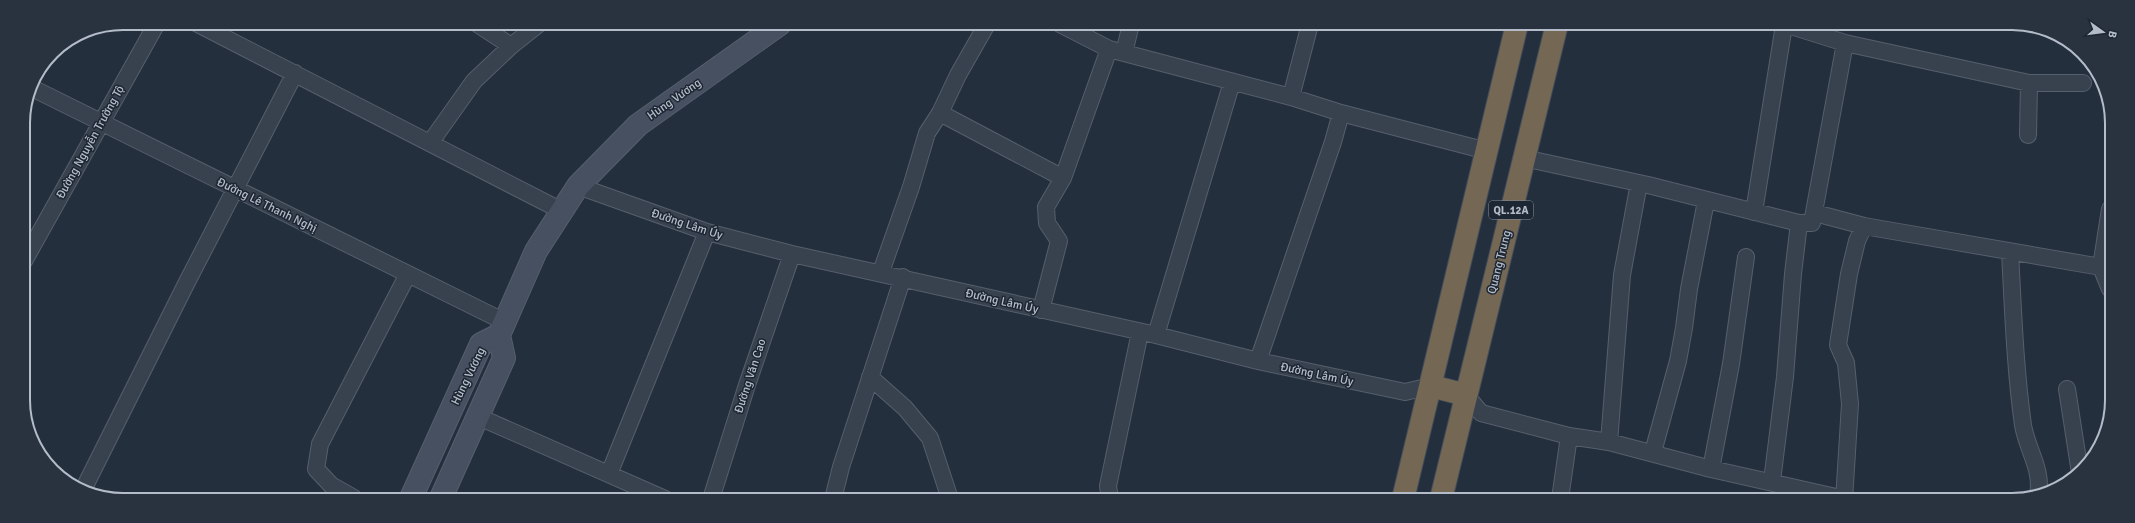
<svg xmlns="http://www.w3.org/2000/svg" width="2135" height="523" font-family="Signika,sans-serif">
<rect width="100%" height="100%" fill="#242f3e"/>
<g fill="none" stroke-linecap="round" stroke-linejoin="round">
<!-- street casing -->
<g stroke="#565f6c" stroke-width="18">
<path id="street" d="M 196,23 L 562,211
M 476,23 L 511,46
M 1060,24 L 1109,49 L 1291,97 L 1341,113 L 1487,151
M 1788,25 L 1845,43 L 2029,83 L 2083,83
M 1124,53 L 1131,24
M 30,87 L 505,322
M 1291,97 L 1310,24
M 940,113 L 1063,178
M 2028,135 L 2029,83
M 430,143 L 474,81 L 511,46 L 540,23
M 1524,158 L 1648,185 L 1799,223 L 1812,223 L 1845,43
M 578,186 L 707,232 L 792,254 L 1156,335 L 1258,361 L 1405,392 L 1431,386
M 1754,212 L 1784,25
M 1815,213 L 1864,226 L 2101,267
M 2010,252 C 2013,309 2015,368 2023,425 C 2027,450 2043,469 2038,495
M 24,261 L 157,23
M 881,272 L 911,187 L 927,133 L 940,113 L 958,75 L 987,24
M 2110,289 L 2101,267 L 2110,209
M 1041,310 L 1059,241 L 1047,223 L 1046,207 L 1063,178 L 1109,49
M 1156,335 L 1232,82
M 1258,361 L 1333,142 L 1341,113
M 870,377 L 905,408 L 930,438 L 950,499
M 2067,389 L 2080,473
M 1466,395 L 1481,413 L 1569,436 L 1609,442 L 1711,469 L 1849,500
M 479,417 L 665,499
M 1609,442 L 1622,275 L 1639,183
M 1653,452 L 1678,361 L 1684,328 L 1689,289 L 1706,201
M 1711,469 L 1731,364 L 1746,257
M 609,474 L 707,232
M 1772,481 L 1785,377 L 1793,274 L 1799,223
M 84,488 L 186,284 L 295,73
M 354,498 L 331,485 L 316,469 L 320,444 L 408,274
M 711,499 L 747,385 L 792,254
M 833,499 L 841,467 L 903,277
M 1110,499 L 1108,486 L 1140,332
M 1560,499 L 1569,436
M 1844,500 L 1850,404 L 1846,363 L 1838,345 L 1849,274 L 1857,241 L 1864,226"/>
</g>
<!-- secondary casing -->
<g stroke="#565f6c" stroke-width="24">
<path id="secondary" d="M 499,335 L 536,251 L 578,186 L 638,125 L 780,24
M 411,498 L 481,344 L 499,335
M 441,498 L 504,358 L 499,335"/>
</g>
<!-- highway casing -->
<g stroke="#434c59" stroke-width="24">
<path id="highway" d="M 1431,386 L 1466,395
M 1403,499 L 1517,24
M 1441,499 L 1557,24"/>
</g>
<!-- street -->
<use href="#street" stroke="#38414e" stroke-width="16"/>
<!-- secondary -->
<use href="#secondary" stroke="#465061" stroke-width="22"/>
<!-- highway -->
<use href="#highway" stroke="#746855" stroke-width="22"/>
</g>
<g text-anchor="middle" stroke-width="3" stroke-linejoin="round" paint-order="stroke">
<!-- shield labels -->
<rect fill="#1d2633" stroke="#878f9c" stroke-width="1" x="1489" y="201" width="44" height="18" rx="3"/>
<g font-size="11" font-weight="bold" fill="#b4bcc9">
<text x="1511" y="214">QL.12A</text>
</g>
<!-- street labels -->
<g font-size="12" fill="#b4bcc9" stroke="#1d2633">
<text transform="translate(674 99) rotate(-35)" y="4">Hùng Vương</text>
<text transform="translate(90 142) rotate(-61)" y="4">Đường Nguyễn Trường Tộ</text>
<text transform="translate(267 205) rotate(26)" y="4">Đường Lê Thanh Nghị</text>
<text transform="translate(687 224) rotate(18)" y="4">Đường Lâm Úy</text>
<text transform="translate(1499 262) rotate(-76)" y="4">Quang Trung</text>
<text transform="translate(1002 301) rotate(13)" y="4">Đường Lâm Úy</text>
<text transform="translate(1317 374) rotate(12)" y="4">Đường Lâm Úy</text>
<text transform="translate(468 376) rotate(-64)" y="4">Hùng Vương</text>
<text transform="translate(750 376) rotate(-72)" y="4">Đường Văn Cao</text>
</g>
</g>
<!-- crop -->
<path d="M0 0H2135V523H0ZM123 30H2012A93 93 0 0 1 2105 123V400A93 93 0 0 1 2012 493H123A93 93 0 0 1 30 400V123A93 93 0 0 1 123 30Z" fill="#29323f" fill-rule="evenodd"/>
<path fill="none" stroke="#b4bcc9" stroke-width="2" d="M123 30H2012A93 93 0 0 1 2105 123V400A93 93 0 0 1 2012 493H123A93 93 0 0 1 30 400V123A93 93 0 0 1 123 30Z"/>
<!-- north arrow -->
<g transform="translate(2103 32) rotate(104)" stroke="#1d2633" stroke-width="3" paint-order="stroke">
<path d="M0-3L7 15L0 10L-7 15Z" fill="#b4bcc9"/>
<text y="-6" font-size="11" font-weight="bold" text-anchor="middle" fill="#b4bcc9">B</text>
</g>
</svg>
